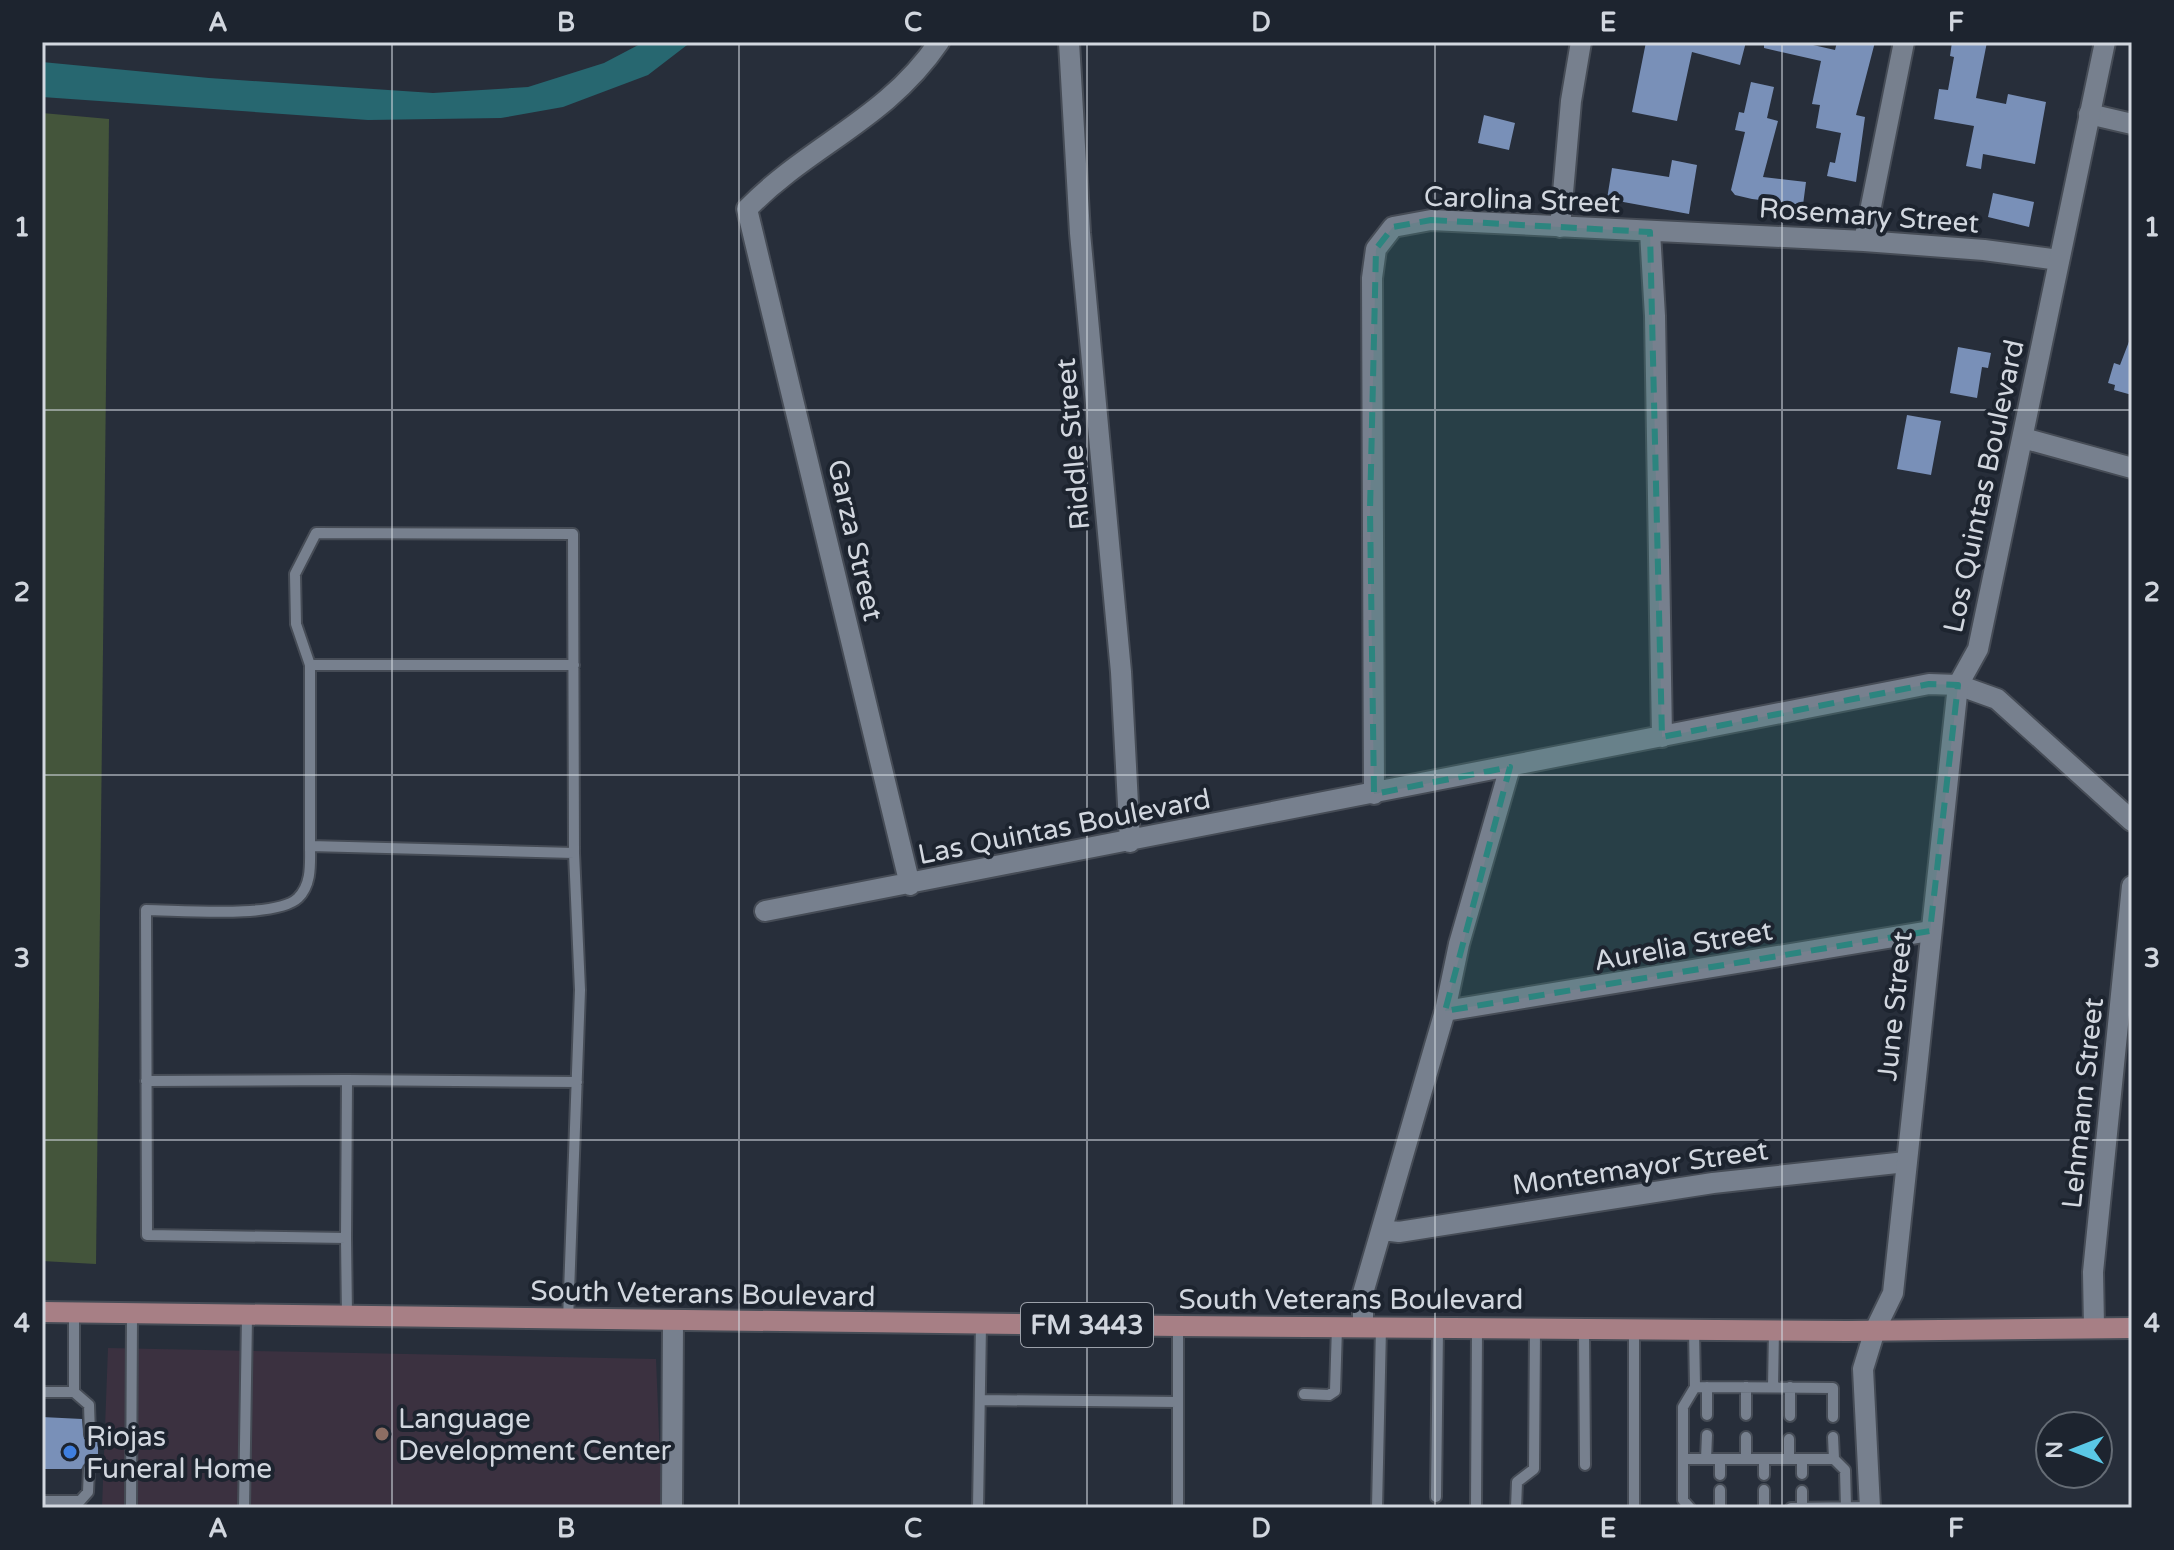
<svg xmlns="http://www.w3.org/2000/svg" width="2174" height="1550" font-family="'Varela Round',sans-serif">
<rect width="100%" height="100%" fill="#272e3a"/>
<!-- education -->
<path fill="#3b3140" d="M 108,1348 L 656,1359 L 662,1508 L 102,1508 Z"/>
<!-- green -->
<path fill="#44553b" d="M 42,113 L 109,119 L 96,1264 L 42,1261 Z"/>
<!-- water -->
<path fill="#276770" d="M 644,42 L 691,42 L 648,75 L 563,107 L 501,118 L 368,120 L 42,97 L 42,62 L 209,78 L 433,93 L 528,87 L 604,63 Z"/>
<!-- building -->
<path fill="#7990b8" d="M 1646,42 L 1746,42 L 1740,65 L 1692,52 L 1677,121 L 1632,112 Z
M 1764,42 L 1800,42 L 1835,50 L 1837,42 L 1875,42 L 1856,115 L 1865,117 L 1856,182 L 1827,176 L 1830,162 L 1835,163 L 1841,133 L 1816,128 L 1820,105 L 1812,104 L 1821,61 L 1764,48 Z
M 1952,42 L 1987,42 L 1976,98 L 2006,104 L 2008,94 L 2046,102 L 2035,164 L 1983,154 L 1981,169 L 1966,166 L 1974,126 L 1934,119 L 1939,89 L 1948,90 L 1954,57 L 1950,56 Z
M 1751,82 L 1774,87 L 1767,118 L 1778,121 L 1763,177 L 1806,182 L 1803,205 L 1752,199 L 1735,195 L 1731,190 L 1745,132 L 1735,130 L 1739,112 L 1744,113 Z
M 1484,115 L 1515,123 L 1509,150 L 1478,143 Z
M 1672,160 L 1697,165 L 1689,214 L 1607,199 L 1612,168 L 1669,177 Z
M 1993,193 L 2034,202 L 2029,227 L 1988,217 Z
M 2130,339 L 2132,339 L 2132,395 L 2114,390 L 2115,385 L 2108,383 L 2114,363 L 2120,365 Z
M 1958,347 L 1991,353 L 1988,368 L 1982,367 L 1977,398 L 1950,393 Z
M 1907,415 L 1941,421 L 1931,475 L 1897,469 Z
M 42,1417 L 82,1419 L 84,1439 L 91,1442 L 98,1436 L 98,1469 L 89,1461 L 81,1469 L 42,1469 Z"/>
<g fill="none" stroke-linecap="round" stroke-linejoin="round">
<!-- service casing -->
<g stroke="#464c56" stroke-width="14">
<path id="service" d="M 310,665 L 574,665
M 310,846 C 310,864 312,884 298,898 C 276,919 178,910 146,910 L 147,1235 L 346,1238 L 347,1317
M 347,1080 L 577,1082
M 146,1081 L 347,1080 L 346,1238
M 568,1320 L 580,990 L 574,853 L 573,534 L 316,533 L 295,574 L 296,624 L 310,665 L 310,846 L 574,853
M 1584,1329 L 1585,1465
M 1634,1330 L 1634,1508
M 1695,1387 L 1833,1388 L 1833,1417
M 1746,1387 L 1746,1415
M 1773,1387 L 1774,1330
M 42,1392 L 74,1392 L 74,1313
M 74,1392 L 89,1405 L 90,1434
M 1304,1394 L 1329,1395 L 1335,1391 L 1337,1327
M 980,1400 L 1178,1402
M 1707,1415 L 1707,1387
M 1790,1416 L 1790,1387
M 1746,1437 L 1746,1459
M 1833,1437 L 1834,1459
M 1683,1459 L 1834,1459 L 1845,1470 L 1846,1507
M 1706,1459 L 1707,1435
M 1720,1459 L 1720,1475
M 1764,1459 L 1764,1475
M 1789,1459 L 1789,1439
M 1802,1459 L 1802,1474
M 1764,1490 L 1764,1508
M 1802,1491 L 1802,1508
M 1436,1497 L 1438,1328
M 42,1501 L 80,1501 L 88,1492 L 89,1469
M 131,1508 L 132,1314
M 244,1508 L 247,1316
M 978,1508 L 981,1324
M 1178,1508 L 1178,1326
M 1377,1508 L 1381,1327
M 1476,1508 L 1477,1328
M 1516,1508 L 1517,1482 L 1534,1469 L 1535,1329
M 1690,1508 L 1683,1500 L 1683,1407 L 1695,1387 L 1694,1330
M 1720,1508 L 1720,1490
M 1791,1508 L 1870,1507"/>
</g>
<!-- minor casing -->
<g stroke="#464c56" stroke-width="24">
<path id="minor" d="M 1069,42 L 1080,233 L 1121,672 L 1130,842
M 2089,114 L 2132,124
M 1560,227 L 1571,101 L 1581,42
M 1650,232 L 1655,316 L 1662,737
M 1864,241 L 1904,42
M 2023,438 L 2132,468
M 1374,794 L 1372,278 L 1376,249 L 1393,227 L 1431,220 L 1864,241 L 1984,250 L 2059,260
M 910,885 L 747,209 C 809,145 886,120 939,42
M 765,911 L 1929,684 L 1958,685 L 1997,699 L 2132,821
M 1445,1011 L 1930,931
M 1383,1230 L 1399,1232 L 1713,1183 L 1906,1162
M 1363,1327 L 1363,1293 L 1445,1011 L 1459,944 L 1510,767
M 2094,1327 L 2093,1272 L 2132,886
M 672,1508 L 673,1321
M 1870,1508 L 1863,1369 L 1875,1330"/>
</g>
<!-- tertiary casing -->
<g stroke="#464c56" stroke-width="24">
<path id="tertiary" d="M 1875,1330 L 1893,1293 L 1958,685 L 1978,649 L 2105,42"/>
</g>
<!-- primary casing -->
<g stroke="#464c56" stroke-width="24">
<path id="primary" d="M 42,1312 L 1178,1326 L 1847,1331 L 2132,1328"/>
</g>
<!-- service -->
<use href="#service" stroke="#77808e" stroke-width="10"/>
<!-- minor -->
<use href="#minor" stroke="#77808e" stroke-width="20"/>
<!-- tertiary -->
<use href="#tertiary" stroke="#77808e" stroke-width="20"/>
<!-- primary -->
<use href="#primary" stroke="#a77f85" stroke-width="20"/>
</g>
<!-- marked area -->
<path fill="#2c857f" fill-opacity="0.2" stroke="#2c857f" stroke-width="6" stroke-dasharray="16 10" stroke-linejoin="round" d="M 1431,220 L 1650,232 L 1662,737 L 1929,684 L 1958,685 L 1930,931 L 1445,1011 L 1510,767 L 1374,794 L 1370,511 L 1376,249 L 1393,227 Z"/>
<!-- grid -->
<path fill="none" stroke="#d2d7df" stroke-width="2" stroke-opacity="0.55" d="M 392,42 L 392,1508M 739,42 L 739,1508M 1087,42 L 1087,1508M 1435,42 L 1435,1508M 1782,42 L 1782,1508M 42,410 L 2132,410M 42,775 L 2132,775M 42,1140 L 2132,1140"/>
<!-- markers -->
<circle fill="#8d6e63" stroke="#1d242f" stroke-width="3" cx="382" cy="1434" r="8"/>
<circle fill="#3f7fe0" stroke="#1d242f" stroke-width="3" cx="70" cy="1452" r="8"/>
<g text-anchor="middle" stroke-width="8" stroke-linejoin="round" paint-order="stroke">
<!-- shield labels -->
<rect fill="#1d242f" stroke="#9ca1aa" stroke-width="2" x="1021" y="1303" width="132" height="44" rx="6"/>
<g font-size="26" font-weight="bold" fill="#d2d7df">
<text x="1087" y="1334">FM 3443</text>
</g>
<!-- street labels -->
<g font-size="28" fill="#d2d7df" stroke="#1d242f">
<text transform="translate(1522 199) rotate(2)" y="10">Carolina Street</text>
<text transform="translate(1869 215) rotate(4)" y="10">Rosemary Street</text>
<text transform="translate(1072 444) rotate(-95)" y="10">Riddle Street</text>
<text transform="translate(1983 486) rotate(-78)" y="10">Los Quintas Boulevard</text>
<text transform="translate(856 540) rotate(77)" y="10">Garza Street</text>
<text transform="translate(1064 826) rotate(-11)" y="10">Las Quintas Boulevard</text>
<text transform="translate(1683 945) rotate(-10)" y="10">Aurelia Street</text>
<text transform="translate(1894 1006) rotate(-84)" y="10">June Street</text>
<text transform="translate(2082 1103) rotate(-84)" y="10">Lehmann Street</text>
<text transform="translate(1640 1167) rotate(-8)" y="10">Montemayor Street</text>
<text transform="translate(703 1293) rotate(1)" y="10">South Veterans Boulevard</text>
<text x="1351" y="1309">South Veterans Boulevard</text>
</g>
<!-- poi labels -->
<g font-size="28" fill="#d2d7df" stroke="#1d242f" text-anchor="start">
<text x="398" y="1428">Language<tspan x="398" dy="32">Development Center</tspan></text>
<text x="86" y="1446">Riojas<tspan x="86" dy="32">Funeral Home</tspan></text>
</g>
</g>
<!-- border -->
<rect width="2174" height="1550" fill="none" stroke="#1d242f" stroke-width="88"/>
<!-- north arrow -->
<g transform="translate(2074 1450) rotate(270)"><circle r="38" fill="#1d242f" stroke="#656c75" stroke-width="2"/>
<path d="M0-6L14 30L0 20L-14 30Z" fill="#5ac8e6"/>
<text y="-12" font-size="22" font-weight="bold" text-anchor="middle" fill="#d2d7df">N</text>
</g>
<rect x="44" y="44" width="2086" height="1462" fill="none" stroke="#d2d7df" stroke-width="3"/>
<g font-size="26" text-anchor="middle" font-weight="bold" fill="#d2d7df">
<text x="218" y="31">A</text>
<text x="566" y="31">B</text>
<text x="913" y="31">C</text>
<text x="1261" y="31">D</text>
<text x="1608" y="31">E</text>
<text x="1956" y="31">F</text>
<text x="22" y="236">1</text>
<text x="2152" y="236">1</text>
<text x="22" y="601">2</text>
<text x="2152" y="601">2</text>
<text x="22" y="967">3</text>
<text x="2152" y="967">3</text>
<text x="22" y="1332">4</text>
<text x="2152" y="1332">4</text>
<text x="218" y="1537">A</text>
<text x="566" y="1537">B</text>
<text x="913" y="1537">C</text>
<text x="1261" y="1537">D</text>
<text x="1608" y="1537">E</text>
<text x="1956" y="1537">F</text>
</g>
</svg>
